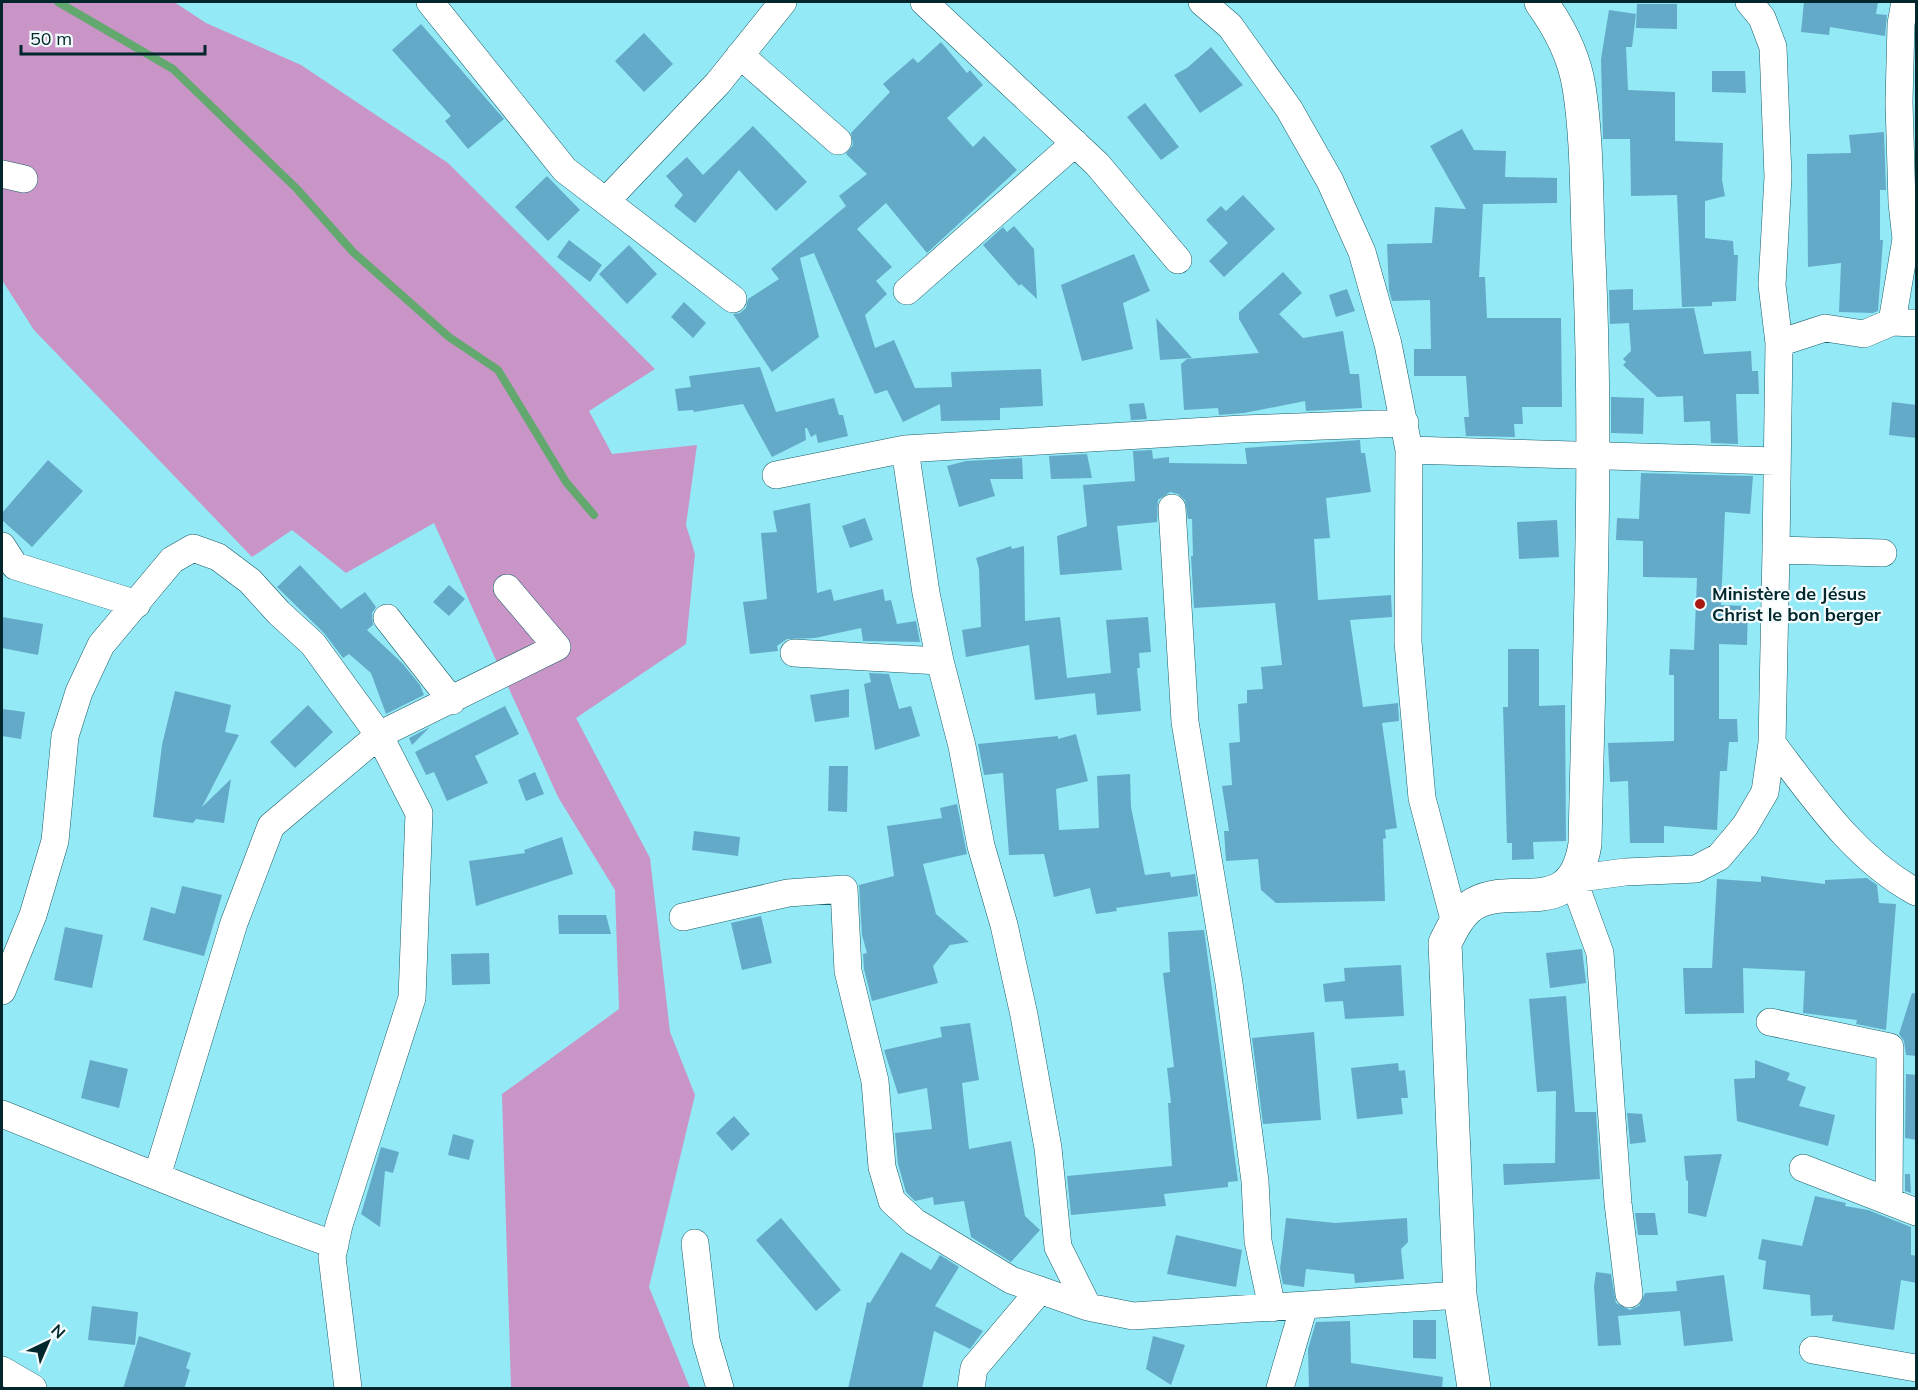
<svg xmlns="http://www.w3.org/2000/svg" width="1918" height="1390" font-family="Mulish,sans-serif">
<rect width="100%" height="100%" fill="#94e9f6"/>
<!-- green -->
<path fill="#c994c6" d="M 2,2 L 174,2 L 206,23 L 301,65 L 448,163 L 655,369 L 589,411 L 612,454 L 697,445 L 686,525 L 695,554 L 686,644 L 576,718 L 650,858 L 670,1032 L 695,1095 L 649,1287 L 690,1388 L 511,1388 L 502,1094 L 619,1009 L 615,890 L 558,797 L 434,523 L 346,573 L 292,530 L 252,557 L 34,330 L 2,280 Z"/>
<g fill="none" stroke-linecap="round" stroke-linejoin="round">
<!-- stream -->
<path stroke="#63a86f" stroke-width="8" d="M 58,2 L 173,69 L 297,189 L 353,252 L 449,337 L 498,370 L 566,482 L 594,515"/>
</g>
<!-- building -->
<path fill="#63aac9" d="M 1804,2 L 1878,2 L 1876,14 L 1887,15 L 1885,36 L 1830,27 L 1829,35 L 1801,32 Z
M 1637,4 L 1677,4 L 1677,29 L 1636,28 Z
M 1609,10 L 1636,14 L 1632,47 L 1626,47 L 1628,90 L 1675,92 L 1675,141 L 1723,143 L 1722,180 L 1725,196 L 1705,201 L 1705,238 L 1733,241 L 1734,255 L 1738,255 L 1736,301 L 1712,302 L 1712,306 L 1682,307 L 1677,195 L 1631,196 L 1630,139 L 1603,139 L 1601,59 Z
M 421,24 L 504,119 L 468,149 L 445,121 L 451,116 L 392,50 Z
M 644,33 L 673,64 L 644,92 L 615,61 Z
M 941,42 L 967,73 L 970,70 L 983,85 L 947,118 L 973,147 L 984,136 L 1017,170 L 927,253 L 886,203 L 857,229 L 892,267 L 876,281 L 887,294 L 865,315 L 875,348 L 894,340 L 915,388 L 952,387 L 951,372 L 1041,369 L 1043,406 L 1000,408 L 1000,420 L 941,421 L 940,404 L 903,422 L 887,390 L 875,394 L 814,253 L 800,258 L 819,337 L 772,372 L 733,314 L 740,313 L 746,308 L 748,299 L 779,279 L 771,269 L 846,206 L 839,196 L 867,174 L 846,154 L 853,145 L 851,133 L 890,92 L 883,84 L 913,58 L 918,63 Z
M 1211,47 L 1243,85 L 1200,113 L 1174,75 L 1187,68 Z
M 1712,71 L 1745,71 L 1746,93 L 1712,92 Z
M 1145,103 L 1179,147 L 1161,160 L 1127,117 Z
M 753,126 L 807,182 L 776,211 L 739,170 L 695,223 L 674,206 L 683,195 L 666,176 L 687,157 L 703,175 Z
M 1462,129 L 1474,150 L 1506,151 L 1505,177 L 1557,178 L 1557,203 L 1483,204 L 1479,277 L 1485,277 L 1487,318 L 1561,318 L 1562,407 L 1522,407 L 1523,424 L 1514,424 L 1515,437 L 1466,436 L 1464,417 L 1469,417 L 1466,376 L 1414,376 L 1414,349 L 1431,349 L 1430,300 L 1392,301 L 1389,290 L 1387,244 L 1432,243 L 1435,207 L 1466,209 L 1430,146 Z
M 1884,132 L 1886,190 L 1880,190 L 1880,240 L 1883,240 L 1878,311 L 1873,313 L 1839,312 L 1841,263 L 1808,267 L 1807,154 L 1851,153 L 1849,135 Z
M 547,176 L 580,210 L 548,241 L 515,207 Z
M 1243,195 L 1275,229 L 1224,277 L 1209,261 L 1228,243 L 1206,220 L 1221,206 L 1226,211 Z
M 1014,226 L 1034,249 L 1037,299 L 1021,284 L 1019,286 L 983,245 L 1003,227 L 1007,232 Z
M 569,240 L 602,265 L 590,282 L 557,257 Z
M 629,245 L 657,274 L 627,304 L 599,274 Z
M 1134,254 L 1150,291 L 1123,303 L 1133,349 L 1082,361 L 1061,285 Z
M 1283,272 L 1302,293 L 1279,314 L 1303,338 L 1343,331 L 1350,374 L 1359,374 L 1362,408 L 1306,411 L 1305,401 L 1244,413 L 1219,415 L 1218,408 L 1184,410 L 1181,364 L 1187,359 L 1259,353 L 1239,319 L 1239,312 Z
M 1347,289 L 1355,311 L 1336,317 L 1329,295 Z
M 1633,289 L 1633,310 L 1694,308 L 1704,354 L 1751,351 L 1752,371 L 1758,371 L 1759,394 L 1736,394 L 1738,444 L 1711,443 L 1710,421 L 1684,422 L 1683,396 L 1657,397 L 1623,365 L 1626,362 L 1623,359 L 1631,351 L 1629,323 L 1610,324 L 1609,290 Z
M 684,302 L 706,323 L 693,338 L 671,317 Z
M 1156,318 L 1192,358 L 1160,360 Z
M 760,367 L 776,412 L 834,398 L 839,415 L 843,415 L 848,436 L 818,443 L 816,434 L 811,437 L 807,428 L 805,428 L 806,440 L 772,457 L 743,404 L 694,412 L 693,410 L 678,411 L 675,389 L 691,387 L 689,376 Z
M 1611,397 L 1644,398 L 1643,434 L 1611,433 Z
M 1892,402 L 1917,405 L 1917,438 L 1889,435 Z
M 1144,403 L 1147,419 L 1131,420 L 1129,404 Z
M 1360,440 L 1361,453 L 1365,453 L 1371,492 L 1326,498 L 1330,538 L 1314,539 L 1318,600 L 1391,595 L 1392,617 L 1350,620 L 1363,707 L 1398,703 L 1399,721 L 1382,723 L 1397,828 L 1385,830 L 1386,838 L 1383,839 L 1385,901 L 1276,903 L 1261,890 L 1258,859 L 1226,861 L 1224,831 L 1229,831 L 1222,786 L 1232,785 L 1229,743 L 1240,742 L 1238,704 L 1247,703 L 1247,690 L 1263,689 L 1261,667 L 1282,665 L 1275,603 L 1194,608 L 1191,556 L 1193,556 L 1192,519 L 1188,519 L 1185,500 L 1178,494 L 1170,492 L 1158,500 L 1157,522 L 1117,526 L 1122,570 L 1060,575 L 1057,536 L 1087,526 L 1083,485 L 1135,481 L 1133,451 L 1152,450 L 1153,459 L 1169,457 L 1169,463 L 1247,464 L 1245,448 Z
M 1087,454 L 1092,478 L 1051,479 L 1049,456 Z
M 1022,458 L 1023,479 L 990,479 L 995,496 L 959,507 L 947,466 L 966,461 Z
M 48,460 L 83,491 L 32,547 L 2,520 L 2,513 Z
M 1641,473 L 1753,476 L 1750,514 L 1725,512 L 1721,605 L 1748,606 L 1747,645 L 1719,644 L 1719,719 L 1737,719 L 1738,742 L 1729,742 L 1727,771 L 1720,771 L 1717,830 L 1664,826 L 1664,843 L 1630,843 L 1628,781 L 1610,782 L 1608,743 L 1674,741 L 1674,675 L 1669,675 L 1670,649 L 1694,650 L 1697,578 L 1643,577 L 1643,541 L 1616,540 L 1617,518 L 1639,519 Z
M 810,503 L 817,593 L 831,589 L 834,601 L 883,589 L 885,601 L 891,600 L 897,624 L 916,621 L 920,642 L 863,641 L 861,628 L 815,638 L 787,639 L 777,646 L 778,651 L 750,654 L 743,602 L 767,599 L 761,533 L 777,532 L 773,511 Z
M 865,518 L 873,540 L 850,548 L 842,526 Z
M 1557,520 L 1559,557 L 1519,559 L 1517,522 Z
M 1011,546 L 1012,549 L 1024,546 L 1025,621 L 1060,617 L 1067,678 L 1111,673 L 1106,620 L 1148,617 L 1151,652 L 1139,653 L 1140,668 L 1137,668 L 1141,711 L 1097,715 L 1095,693 L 1035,700 L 1029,645 L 966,657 L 962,630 L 981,627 L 979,569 L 976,558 Z
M 300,565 L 341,609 L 365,592 L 376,607 L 372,613 L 373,625 L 367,630 L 403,664 L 420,685 L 424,695 L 386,714 L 371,673 L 349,654 L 343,658 L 324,633 L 277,587 Z
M 449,585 L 465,599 L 449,616 L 433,602 Z
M 2,617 L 43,624 L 38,655 L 2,648 Z
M 1508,649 L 1539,649 L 1539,706 L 1565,705 L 1566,841 L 1533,842 L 1534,859 L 1512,860 L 1512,843 L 1507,843 L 1503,707 L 1508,707 Z
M 869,673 L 889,674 L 899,709 L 911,706 L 920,736 L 875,750 L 864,684 L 871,682 Z
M 849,689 L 849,717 L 815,722 L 810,695 Z
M 175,691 L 231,705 L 225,732 L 239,735 L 202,807 L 231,779 L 224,823 L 196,819 L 193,823 L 153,817 L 162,745 Z
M 308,705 L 333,732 L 295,768 L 270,742 Z
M 505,706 L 519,734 L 475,756 L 488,783 L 447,801 L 434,772 L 426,775 L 415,752 Z
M 2,709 L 25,712 L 21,739 L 2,736 Z
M 430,727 L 412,745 L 409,738 Z
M 1076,734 L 1088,781 L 1056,789 L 1059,830 L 1099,828 L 1097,776 L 1130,774 L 1131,807 L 1145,875 L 1170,872 L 1171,877 L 1195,874 L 1198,896 L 1116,908 L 1117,911 L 1096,914 L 1090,888 L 1054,897 L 1044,854 L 1009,855 L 1003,773 L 984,775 L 978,744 L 1058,736 L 1058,739 Z
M 829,766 L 848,766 L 847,812 L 828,811 Z
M 535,772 L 544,794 L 526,801 L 518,780 Z
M 957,804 L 967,854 L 923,864 L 936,914 L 969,942 L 950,945 L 933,966 L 938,983 L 872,1001 L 864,969 L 863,954 L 867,953 L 862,935 L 859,885 L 894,876 L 887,826 L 942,818 L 940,808 Z
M 694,831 L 740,837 L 738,856 L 692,850 Z
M 562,837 L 573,874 L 476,906 L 469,861 L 525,853 L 524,850 Z
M 1761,876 L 1825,884 L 1825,880 L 1867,878 L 1877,885 L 1879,903 L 1896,904 L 1886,1030 L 1856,1024 L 1857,1020 L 1803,1013 L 1805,971 L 1743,968 L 1744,1013 L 1685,1014 L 1683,968 L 1712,968 L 1717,879 L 1761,882 Z
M 182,886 L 222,895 L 204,956 L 143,940 L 151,907 L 175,914 Z
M 558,915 L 606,915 L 611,934 L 559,934 Z
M 761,916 L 772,963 L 742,970 L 731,923 Z
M 65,927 L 103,935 L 92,988 L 54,980 Z
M 1204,930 L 1238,1181 L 1228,1182 L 1228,1187 L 1164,1194 L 1166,1206 L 1071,1215 L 1067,1176 L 1172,1166 L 1168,1103 L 1171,1103 L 1167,1068 L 1174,1067 L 1163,973 L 1170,972 L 1168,932 Z
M 1582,949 L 1586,983 L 1550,988 L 1546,953 Z
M 489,953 L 490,984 L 452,985 L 451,954 Z
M 1401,965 L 1404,1016 L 1345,1019 L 1343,1001 L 1325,1002 L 1323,984 L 1345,981 L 1344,968 Z
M 1912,993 L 1917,994 L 1917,1056 L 1906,1055 L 1904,1041 L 1899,1034 Z
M 1566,996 L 1575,1112 L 1596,1112 L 1600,1179 L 1504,1185 L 1503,1164 L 1555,1163 L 1556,1091 L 1537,1092 L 1529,999 Z
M 970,1023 L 979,1080 L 962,1083 L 969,1149 L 1011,1141 L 1025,1216 L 1040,1230 L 1011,1262 L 971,1237 L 964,1201 L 934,1205 L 933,1197 L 915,1201 L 906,1192 L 898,1164 L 895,1133 L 932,1129 L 927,1088 L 898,1094 L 884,1050 L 942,1037 L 940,1027 Z
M 1314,1032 L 1321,1120 L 1263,1124 L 1252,1038 Z
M 90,1060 L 128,1069 L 119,1108 L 81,1098 Z
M 1755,1060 L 1790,1073 L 1787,1080 L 1806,1087 L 1799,1106 L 1835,1115 L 1828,1146 L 1737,1121 L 1734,1079 L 1755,1078 Z
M 1398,1063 L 1399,1071 L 1405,1070 L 1408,1098 L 1401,1098 L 1403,1114 L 1357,1119 L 1351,1068 Z
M 1906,1074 L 1917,1075 L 1917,1140 L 1905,1138 Z
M 1627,1113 L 1642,1114 L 1646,1142 L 1630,1144 Z
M 734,1116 L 750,1134 L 732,1151 L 716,1133 Z
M 453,1134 L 474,1140 L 469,1160 L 448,1155 Z
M 381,1147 L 399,1152 L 393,1173 L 385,1171 L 380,1227 L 361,1214 Z
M 1722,1154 L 1706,1217 L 1688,1213 L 1688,1181 L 1686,1180 L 1684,1156 Z
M 1905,1174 L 1910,1174 L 1911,1193 L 1905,1191 Z
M 1815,1196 L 1846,1203 L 1845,1206 L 1868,1210 L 1911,1227 L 1911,1255 L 1917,1256 L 1917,1283 L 1901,1280 L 1894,1330 L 1832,1321 L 1833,1315 L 1811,1316 L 1810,1295 L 1763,1289 L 1766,1261 L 1758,1259 L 1762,1239 L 1802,1246 Z
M 1635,1213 L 1655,1213 L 1658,1235 L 1638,1235 Z
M 781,1218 L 841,1290 L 816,1311 L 756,1240 Z
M 1286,1218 L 1335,1223 L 1407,1218 L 1408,1242 L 1401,1249 L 1404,1279 L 1355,1283 L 1354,1274 L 1306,1269 L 1304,1287 L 1283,1284 L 1280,1269 Z
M 1176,1235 L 1242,1250 L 1236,1287 L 1167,1274 Z
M 901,1252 L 931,1270 L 940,1255 L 959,1267 L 935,1306 L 983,1331 L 970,1349 L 934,1331 L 922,1389 L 848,1389 L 867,1302 L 870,1303 Z
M 1596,1272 L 1611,1274 L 1616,1303 L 1630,1310 L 1639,1306 L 1645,1293 L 1677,1291 L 1676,1281 L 1724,1275 L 1733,1341 L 1684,1346 L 1680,1311 L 1618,1316 L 1621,1345 L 1598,1346 L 1594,1286 Z
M 92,1306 L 138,1312 L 135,1345 L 88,1340 Z
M 1413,1320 L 1436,1320 L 1436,1359 L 1413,1358 Z
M 1350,1321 L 1351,1363 L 1443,1377 L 1442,1389 L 1309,1389 L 1308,1349 L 1316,1322 Z
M 139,1336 L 191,1353 L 186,1368 L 190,1370 L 184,1389 L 123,1389 Z
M 1153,1336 L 1185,1345 L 1171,1385 L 1146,1369 Z"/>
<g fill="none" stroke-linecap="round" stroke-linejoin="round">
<!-- minor casing -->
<g stroke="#1a5e68" stroke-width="28">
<path id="minor" d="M 430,2 L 565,170 L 733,299
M 924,2 L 1097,164 L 1178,260
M 1202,2 L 1230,26 L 1289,109 L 1330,181 L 1362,252 L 1388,344 L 1409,450 L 1408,642 L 1422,798 L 1455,923
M 740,55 L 838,141
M 2,174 L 24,179
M 606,201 L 718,83 L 783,2
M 907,291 L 1075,143
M 1892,322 L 1916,323
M 1779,343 L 1825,328 L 1864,334 L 1892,322 L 1906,239 L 1902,203 L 1899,102 L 1901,24 L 1905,2
M 905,449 L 926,593 L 940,661 L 962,746 L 981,846 L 1004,925 L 1024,1015 L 1048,1148 L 1058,1247 L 1088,1307 L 1133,1316 L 1460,1295
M 1409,450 L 1776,461
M 776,475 L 905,449 L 1242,429 L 1405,423
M 1172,508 L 1185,722 L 1229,983 L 1255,1181 L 1258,1241 L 1272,1308
M 2,546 L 15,566 L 137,604
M 1776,550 L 1883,553
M 387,618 L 452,701
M 794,653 L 940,661
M 1772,743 C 1814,798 1854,858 1916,892
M 683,917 L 788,893 L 844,889 L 848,971 L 875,1081 L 882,1167 L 892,1201 L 915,1222 L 1011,1280 L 1088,1307
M 2,991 L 33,915 L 55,841 L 65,736 L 79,692 L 101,645 L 172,560 L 193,548 L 218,557 L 250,581 L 279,613 L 313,644 L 379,735 L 419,813 L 412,998 L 339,1225 L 332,1257 L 348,1388
M 1770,1022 L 1890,1047 L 1889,1201
M 2,1114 C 113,1158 222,1205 335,1245
M 1803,1168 L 1916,1212
M 157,1176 L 234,923 L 271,826 L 379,735 L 557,647 L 507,588
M 695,1243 L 706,1340 L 720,1388
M 1629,1294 L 1618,1203 L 1600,953 L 1573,879 L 1625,872 L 1696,869 L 1719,857 L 1745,826 L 1765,792 L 1772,743 L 1776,550 L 1779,343 L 1772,285 L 1778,177 L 1773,47 L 1762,18 L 1749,2
M 1813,1350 L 1916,1368
M 2,1370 L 33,1388
M 971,1388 L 974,1368 L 1040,1290
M 1280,1388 L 1304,1306"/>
</g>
<!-- tertiary casing -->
<g stroke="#1a5e68" stroke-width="34">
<path id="tertiary" d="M 1474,1388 L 1460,1295 L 1445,943 C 1451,931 1457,917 1468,908 C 1508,876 1572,926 1585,844 C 1589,649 1598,454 1589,259 C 1586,203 1588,144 1579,87 C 1574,55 1559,27 1541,2"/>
</g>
<!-- minor -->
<use href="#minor" stroke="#fff" stroke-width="27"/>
<!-- tertiary -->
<use href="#tertiary" stroke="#fff" stroke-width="33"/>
</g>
<!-- markers -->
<circle fill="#aa1814" stroke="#f3fbfd" stroke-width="2" cx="1700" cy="604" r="6"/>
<g text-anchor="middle" stroke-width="4.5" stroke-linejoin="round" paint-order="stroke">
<!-- poi labels -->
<g font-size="18" font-weight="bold" fill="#01272c" stroke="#f3fbfd" text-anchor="start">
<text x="1712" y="600">Ministère de Jésus<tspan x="1712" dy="21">Christ le bon berger</tspan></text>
</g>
</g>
<!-- border -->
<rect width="1918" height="1390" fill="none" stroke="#01272c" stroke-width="6"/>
<!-- north arrow -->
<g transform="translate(48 1342) rotate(44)" stroke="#f3fbfd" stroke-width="4.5" paint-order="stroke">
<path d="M0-4.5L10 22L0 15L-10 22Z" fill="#01272c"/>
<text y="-9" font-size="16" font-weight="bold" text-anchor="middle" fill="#01272c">N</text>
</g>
<!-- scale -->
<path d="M21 45v9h184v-9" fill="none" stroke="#01272c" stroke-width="3"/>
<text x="30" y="45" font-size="18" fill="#01272c" stroke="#f3fbfd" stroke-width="4.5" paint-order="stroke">50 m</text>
</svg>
